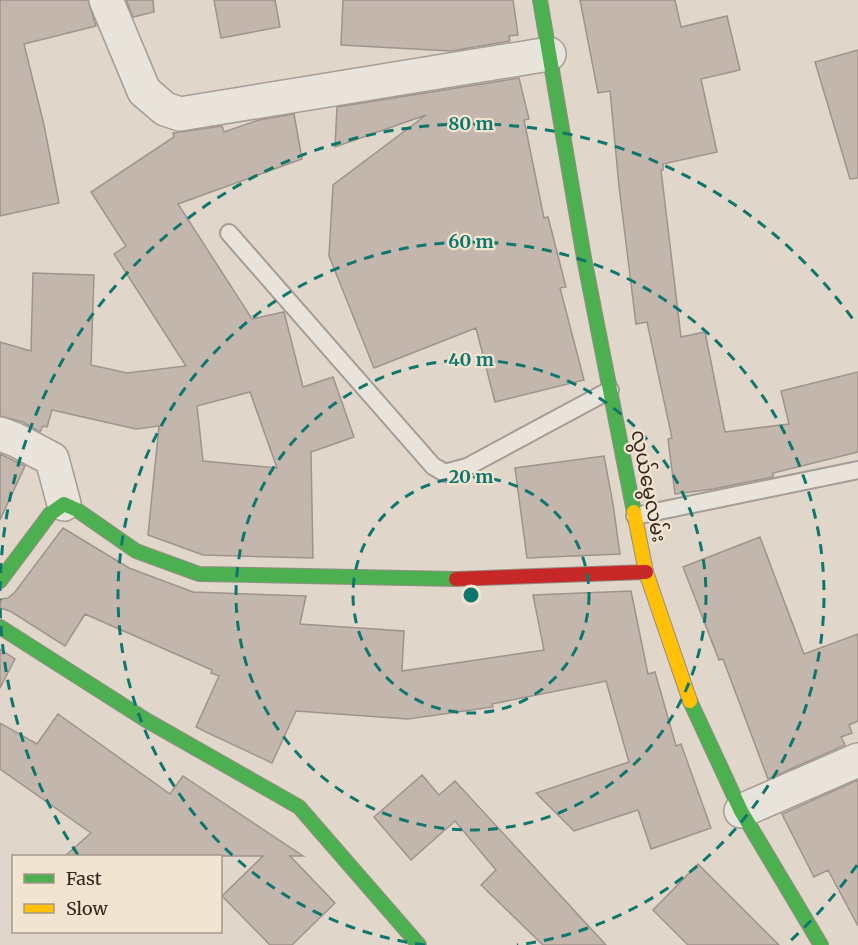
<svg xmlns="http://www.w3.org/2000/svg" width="858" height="945" font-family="Merriweather,'Noto Sans Myanmar',serif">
<rect width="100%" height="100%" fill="#e0d7ca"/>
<!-- building -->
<path fill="#c3b6ac" stroke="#9f938b" stroke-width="1.5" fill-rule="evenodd" d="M 0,0 L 88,0 L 96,26 L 24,44 L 44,125 L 59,203 L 0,216 Z
M 126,0 L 153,0 L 154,12 L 133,17 Z
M 214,0 L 275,0 L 280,27 L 221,38 Z
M 343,0 L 513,0 L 518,35 L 509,36 L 510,41 L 451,51 L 341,45 Z
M 580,0 L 675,0 L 681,27 L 727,16 L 740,70 L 701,79 L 717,152 L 663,164 L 663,170 L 661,170 L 681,337 L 705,332 L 725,432 L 789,424 L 781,391 L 858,372 L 858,452 L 773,473 L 773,477 L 713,489 L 675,494 L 668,439 L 672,438 L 647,322 L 636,324 L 619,186 L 610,91 L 598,93 Z
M 858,50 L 858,178 L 850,179 L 815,62 Z
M 519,78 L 529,119 L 524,120 L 544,218 L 548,217 L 566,287 L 560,288 L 584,380 L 495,402 L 476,328 L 374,368 L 329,256 L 333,185 L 426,115 L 335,147 L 337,107 Z
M 294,114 L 302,159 L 178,204 L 252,319 L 284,312 L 303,387 L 333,377 L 354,437 L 311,452 L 313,558 L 203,555 L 148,535 L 159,426 L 136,429 L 52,410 L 47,427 L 43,426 L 40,432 L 23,422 L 0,416 L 0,342 L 31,351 L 33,273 L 94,275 L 91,365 L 127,373 L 186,366 L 114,254 L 126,246 L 91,192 L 174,137 L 173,133 L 222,126 L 224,132 L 259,120 ZM 250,392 L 277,468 L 203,461 L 197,406 Z
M 0,454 L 25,466 L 0,520 Z
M 604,456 L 613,504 L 620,554 L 527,558 L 515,468 Z
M 63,528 L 129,568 L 193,592 L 306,596 L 300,624 L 404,631 L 402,671 L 544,650 L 533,595 L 631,591 L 648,674 L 655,672 L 676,746 L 681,744 L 711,828 L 651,849 L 638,810 L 574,831 L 536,793 L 629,762 L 606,681 L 492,704 L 493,707 L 408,719 L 296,711 L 272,763 L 204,731 L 196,727 L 219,676 L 211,673 L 212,670 L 85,614 L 65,646 L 10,611 L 0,608 L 1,599 L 8,598 L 15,592 Z
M 760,537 L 804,654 L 858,634 L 858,721 L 849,725 L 852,733 L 841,737 L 845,745 L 768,779 L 723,659 L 719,660 L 683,567 Z
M 0,649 L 15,659 L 0,688 Z
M 58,714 L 170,794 L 183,776 L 303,856 L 290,856 L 335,903 L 292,945 L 270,945 L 222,896 L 263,856 L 65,856 L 91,833 L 0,769 L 0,723 L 37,744 Z
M 422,775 L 439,795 L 455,781 L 606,945 L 543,945 L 481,885 L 496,870 L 455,821 L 411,860 L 374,817 Z
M 858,780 L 858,926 L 828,870 L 814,877 L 782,814 Z
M 698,864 L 779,945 L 688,945 L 653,910 Z"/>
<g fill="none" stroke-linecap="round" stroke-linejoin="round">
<!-- lane casing -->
<g stroke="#a59d94" stroke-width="20">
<path id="lane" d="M 229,233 L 433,466 L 445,473 L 467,467 L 610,390
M 635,516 L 858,470"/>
</g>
<!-- street casing -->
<g stroke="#a59d94" stroke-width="36">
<path id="street" d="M 106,0 L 144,91 L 165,109 L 180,114 L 549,54
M 0,434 L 16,440 L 52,459 L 64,504
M 741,811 L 858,760"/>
</g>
<!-- fast casing -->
<g stroke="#958c84" stroke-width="16">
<path id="fast" d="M 540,0 L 584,258 L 634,512
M 0,581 L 50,514 L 64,504 L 77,510 L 136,551 L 199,574 L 456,579
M 0,627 L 146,720 L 299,807 L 419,945
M 690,701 L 741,811 L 821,945"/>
</g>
<!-- slow casing -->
<g stroke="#958c84" stroke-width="16">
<path id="slow" d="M 634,512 L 646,572 L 690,701"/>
</g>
<!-- jam casing -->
<g stroke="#958c84" stroke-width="16">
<path id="jam" d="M 456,579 L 646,572"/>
</g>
<!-- lane -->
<use href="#lane" stroke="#e8e4dc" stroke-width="16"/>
<!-- street -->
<use href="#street" stroke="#e8e4dc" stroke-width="33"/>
<!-- fast -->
<use href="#fast" stroke="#4caf50" stroke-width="14"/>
<!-- slow -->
<use href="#slow" stroke="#ffc107" stroke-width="14"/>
<!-- jam -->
<use href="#jam" stroke="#c62828" stroke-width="14"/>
</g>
<!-- distance rings -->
<g fill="none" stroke="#0f766e" stroke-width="3" stroke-dasharray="10 8">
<circle cx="471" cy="595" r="118"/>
<circle cx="471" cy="595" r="235"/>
<path d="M425 945A353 353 0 1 1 517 945"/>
<path d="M857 865A471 471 0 0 1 789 942M78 855A471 471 0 0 1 0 599M0 591A471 471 0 0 1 857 325"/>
</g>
<g text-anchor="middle" stroke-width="4.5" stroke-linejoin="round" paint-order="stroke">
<!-- street labels -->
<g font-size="20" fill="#32261e" stroke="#f1e4d1">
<text transform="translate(649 486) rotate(79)" y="7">လွယ်မွေလမ်း</text>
</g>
</g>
<circle cx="471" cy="595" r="9" fill="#0f766e" stroke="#f1e4d1" stroke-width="3"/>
<g font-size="18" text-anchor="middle" font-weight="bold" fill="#0f766e" stroke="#f1e4d1" stroke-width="4.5" stroke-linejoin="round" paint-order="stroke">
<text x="471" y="130">80 m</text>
<text x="471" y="248">60 m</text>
<text x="471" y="366">40 m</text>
<text x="471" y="483">20 m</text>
</g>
<!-- legend -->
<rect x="12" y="855" width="210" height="78" fill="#f1e4d1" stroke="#a59889" stroke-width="1.5"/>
<rect x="24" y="874" width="30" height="9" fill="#4caf50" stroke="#a59889" stroke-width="1.5"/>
<text x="66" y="885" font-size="18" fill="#32261e">Fast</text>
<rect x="24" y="904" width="30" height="9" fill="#ffc107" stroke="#a59889" stroke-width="1.5"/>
<text x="66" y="915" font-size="18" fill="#32261e">Slow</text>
</svg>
